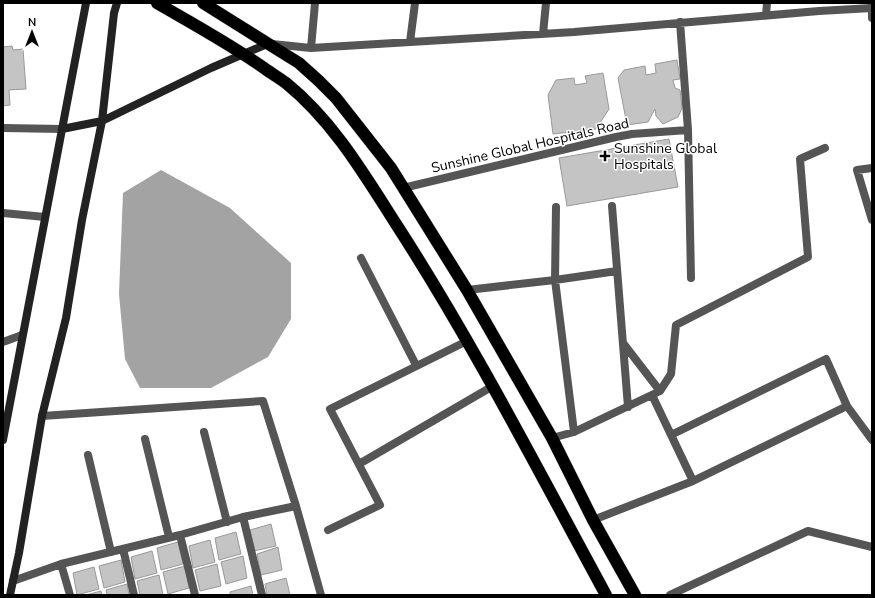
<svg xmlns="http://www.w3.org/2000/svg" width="875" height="598" font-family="'Nunito Sans',sans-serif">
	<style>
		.water { fill: #a3a3a3 }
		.building { fill: #c4c4c4; stroke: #999 }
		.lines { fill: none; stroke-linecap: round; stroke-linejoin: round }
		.highway-casing { stroke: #dbdbdb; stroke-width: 13 }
		.street { stroke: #555; stroke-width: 8 }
		.secondary { stroke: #222; stroke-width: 8 }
		.highway { stroke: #000; stroke-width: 12 }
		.poi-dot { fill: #000; stroke: #fff; stroke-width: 1.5 }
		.labels { text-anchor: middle; stroke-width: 3; stroke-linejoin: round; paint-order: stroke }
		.street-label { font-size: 14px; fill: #000; stroke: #fff }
		.poi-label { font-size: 14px; fill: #000; stroke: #fff; text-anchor: start }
	</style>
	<rect width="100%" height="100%" fill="#fff"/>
	<path class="water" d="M161,170l69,38 61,55v56l-23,38 -57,31h-71l-15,-29 -6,-65 4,-101z"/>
	<path class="building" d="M12,46l1,4 10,-1 3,40 -17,1 1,15 -7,1v-59z
		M677,60l3,19 -7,1 2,8 5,2 2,18 -4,9 -15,7 -7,-8 -1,-7 -7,13 -21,3 -9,-47 6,-8 21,-4 1,9 10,-2 -1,-9z
		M603,73l6,36 -13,20 -43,5 -5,-39 8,-15 18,-2 1,7 12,-2 -2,-7z
		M669,139l9,48 -111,19 -8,-48z
		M271,524l5,22 -22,5 -4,-21z
		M236,532l5,22 -22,6 -4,-22z
		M210,540l5,22 -22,6 -4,-22z
		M178,542l5,22 -22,6 -4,-22z
		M278,547l4,23 -21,5 -4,-21z
		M152,551l5,22 -22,6 -4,-22z
		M243,556l4,22 -21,6 -5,-22z
		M121,560l4,22 -21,6 -5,-22z
		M217,564l4,22 -21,5 -5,-21z
		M185,566l4,22 -21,6 -5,-22z
		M94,567l5,22 -22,6 -4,-22z
		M159,575l4,20h-23l-3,-14z
		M286,578l4,17h-23l-2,-11z
		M127,584l2,11h-22l-1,-5z
		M251,586l2,9h-23v-3z
		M101,591l1,4h-16z"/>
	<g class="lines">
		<g class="highway-casing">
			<path id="highway" d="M157,3c36,21 73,41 107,65 7,5 15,10 22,15 47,38 78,91 110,141 77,119 142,246 210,371
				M203,3l96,60 20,18 17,17 55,70 76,122 85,148 41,82 42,75"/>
		</g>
		<path class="street" d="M872,3v15
			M766,15l1,-12
			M680,22l8,108 3,148
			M543,34l3,-31
			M410,42l5,-39
			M272,44l39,4 263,-16 245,-21 53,-3
			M311,48l4,-45
			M3,128l59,1
			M872,168l-15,2 15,50
			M403,188l213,-51 16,-3 56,-4
			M612,206l16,201
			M556,207l-1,73 19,152
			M3,213l42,4
			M361,258l55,107
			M467,290l88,-10 62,-9
			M3,342l19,-7
			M623,343l37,48
			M652,395l41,86
			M42,416l221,-15 33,105 25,89
			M204,432l23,90
			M671,435l155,-76 21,47
			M552,438l22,-6 86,-41 11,-17 5,-49 132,-68 -8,-98 25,-11
			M145,439l24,98
			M88,455l23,97
			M359,464l134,-78
			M243,517l19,78
			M593,520l100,-39 154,-75 25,34
			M328,530l52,-25 -50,-96 137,-68
			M180,535l15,60
			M123,549l11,46
			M61,564l9,31
			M13,581l48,-17 119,-29 63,-18 53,-11
			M670,595l138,-64 64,16"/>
		<path class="secondary" d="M62,129l40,-8 109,-53 56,-24
			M3,440l83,-437
			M10,595l9,-42 23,-137 24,-98 16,-98 20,-99 12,-108 3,-10"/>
		<use href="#highway" class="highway"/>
	</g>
	<path class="poi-dot" d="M603 150h4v4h4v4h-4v4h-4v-4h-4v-4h4z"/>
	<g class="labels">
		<g class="street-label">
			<text transform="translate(530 145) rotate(-13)" y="5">Sunshine Global Hospitals Road</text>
		</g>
		<g class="poi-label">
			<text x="614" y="153">Sunshine Global<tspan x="614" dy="16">Hospitals</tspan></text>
		</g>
	</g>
	<rect width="875" height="598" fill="none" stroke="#000000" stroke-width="8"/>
	<g transform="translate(32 32)" stroke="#ffffff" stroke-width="3" paint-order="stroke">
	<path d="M0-3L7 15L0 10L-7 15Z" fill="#000000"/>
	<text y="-6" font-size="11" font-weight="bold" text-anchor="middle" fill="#000000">N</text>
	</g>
</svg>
